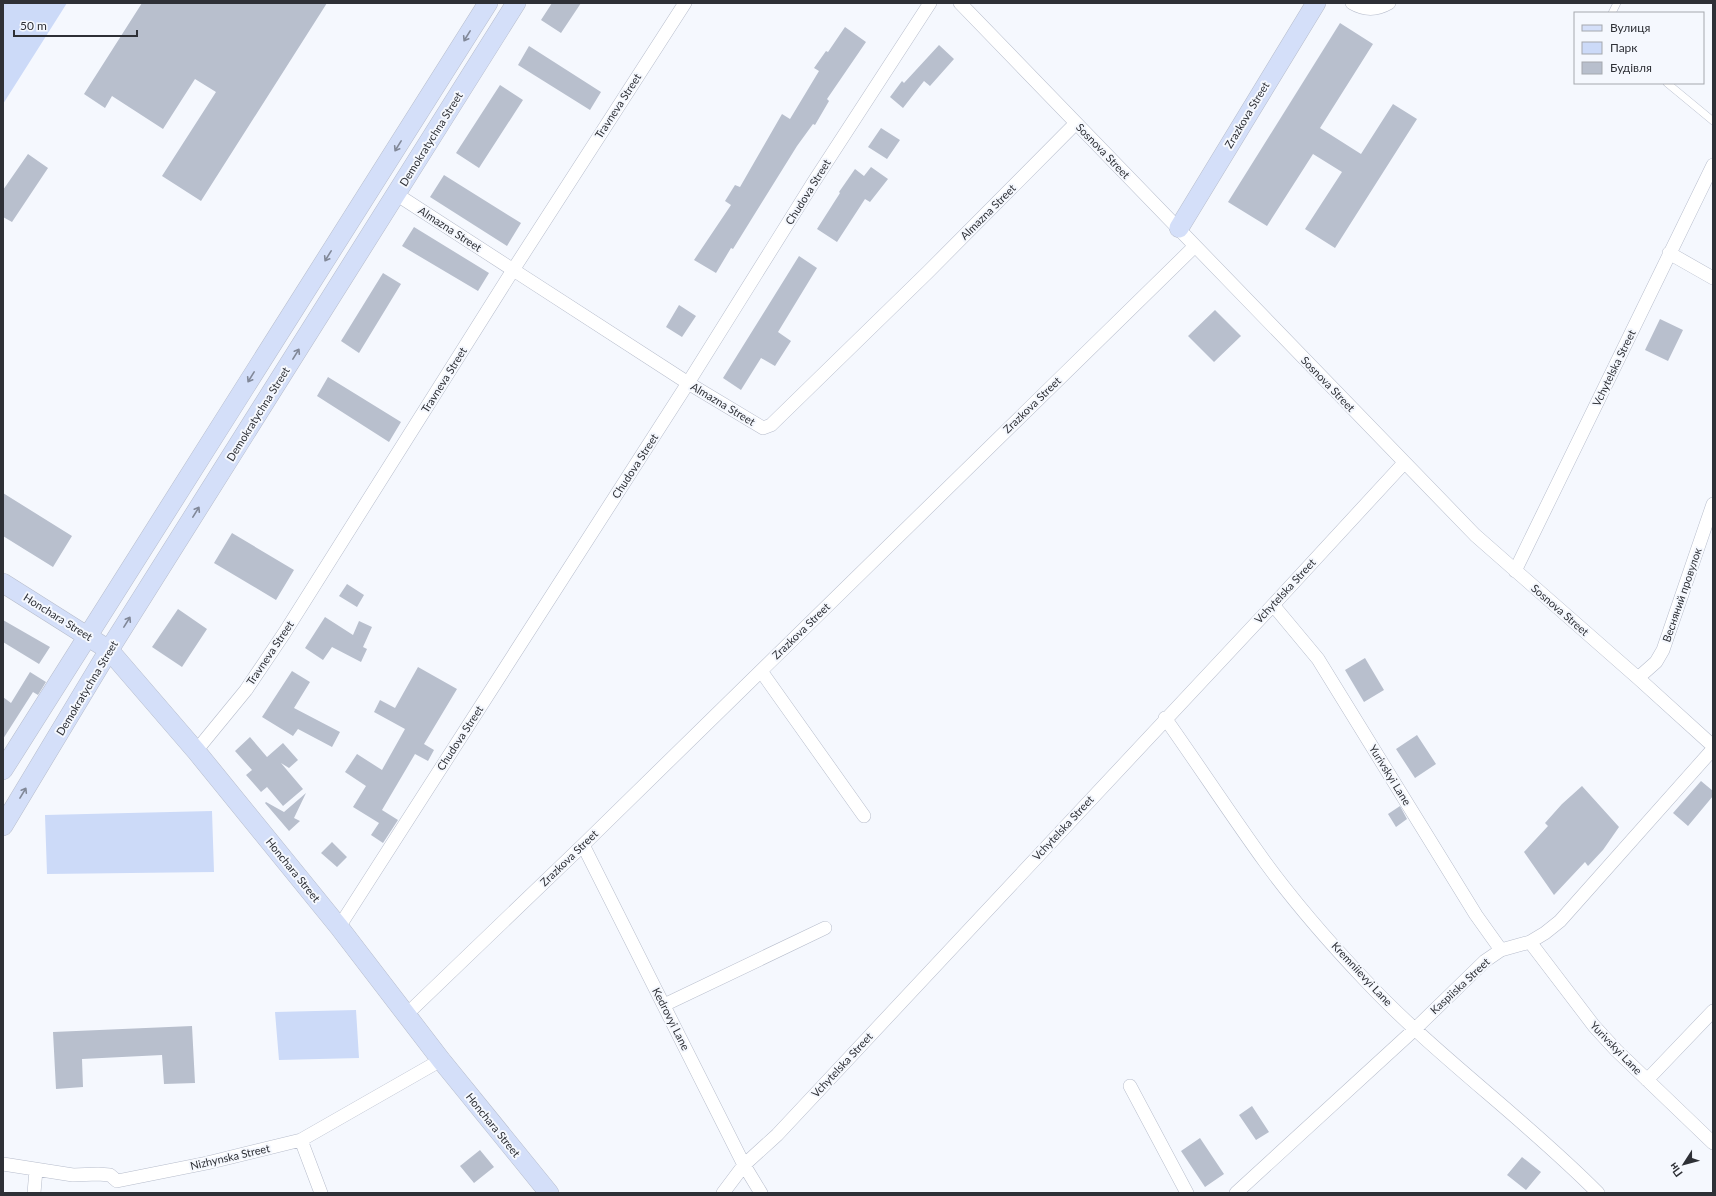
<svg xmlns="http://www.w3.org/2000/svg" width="1716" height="1196" font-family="Lato,sans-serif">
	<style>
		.green { fill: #ccdaf8 }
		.building { fill: #b8bfcd }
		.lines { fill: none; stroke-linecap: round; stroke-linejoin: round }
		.lane-casing { stroke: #b7bdcc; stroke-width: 8 }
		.street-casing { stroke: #b7bdcc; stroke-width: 14 }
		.secondary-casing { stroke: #b7bdcc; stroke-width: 20 }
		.lane { stroke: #fff; stroke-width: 7 }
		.street { stroke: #fff; stroke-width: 13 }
		.secondary { stroke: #d4dff9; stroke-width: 19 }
		.oneway { stroke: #818898 }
		.labels { text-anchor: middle; stroke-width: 4; stroke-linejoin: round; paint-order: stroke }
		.street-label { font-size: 11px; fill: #2e3036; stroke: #f5f8fe }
	</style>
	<rect width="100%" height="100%" fill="#f5f8fe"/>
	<path class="green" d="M3,3h64l-64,101z
		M212,811l2,61 -167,2 -2,-59z
		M356,1010l3,48 -80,2 -4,-48z"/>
	<path class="building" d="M142,3h185l-126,198 -39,-25 54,-84 -21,-13 -32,50 -51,-33 -7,12 -21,-14z
		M552,3h29l-20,30 -20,-13z
		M1340,23l33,21 -53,84 41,26 32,-50 24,15 -82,129 -30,-19 37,-57 -29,-18 -46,72 -39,-24z
		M845,27l21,15 -39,57 2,2 -14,24 -2,-1 -16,22 -64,103 -2,-1 -15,25 -22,-13 37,-55 -6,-4 10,-16 5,2 42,-73 8,5 29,-48 -5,-3 12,-17 2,1z
		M939,45l15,14 -24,27 -6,-5 -21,27 -13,-11 12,-16 2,2z
		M529,46l72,46 -11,18 -72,-45z
		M500,85l23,15 -44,68 -23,-15z
		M881,128l19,12 -13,19 -19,-12z
		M28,154l20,14 -36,54 -9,-5v-27z
		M871,167l17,12 -18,23 -5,-3 -28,43 -20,-13 23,-36 -1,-1 16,-23 9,7z
		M444,175l77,48 -14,23 -77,-49z
		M414,227l75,46 -11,18 -76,-45z
		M799,256l18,12 -39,64 13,9 -16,25 -14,-8 -20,32 -18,-12z
		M383,273l18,11 -42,69 -18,-12z
		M679,305l17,11 -14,21 -16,-10z
		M1215,310l26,26 -27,26 -26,-26z
		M1660,319l23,11 -15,31 -23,-11z
		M328,377l73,45 -12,20 -72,-46z
		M3,493l69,43 -19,31 -50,-31z
		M232,533l62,37 -18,30 -62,-37z
		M347,584l17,11 -7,12 -18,-11z
		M178,609l29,20 -25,38 -30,-20z
		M325,617l28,18 6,-14 13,6 -9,20 4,2 -6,13 -29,-15 -9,13 -18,-12z
		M3,620l47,27 -11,17 -36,-22z
		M1365,658l19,32 -20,12 -19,-32z
		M418,667l39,22 -33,55 10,6 -6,11 -13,-7 -33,56 16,10 -15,23 -12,-8 8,-12 -26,-16 13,-21 -21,-14 12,-18 25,16 23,-41 -31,-17 6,-12 15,8z
		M292,671l18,11 -16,26 46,24 -8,15 -34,-18 -5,7 -31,-19z
		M30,672l16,10 -8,13 -5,-3 -30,47v-42l8,6z
		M1417,735l19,29 -21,14 -19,-29z
		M250,737l17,20 16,-14 15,17 -9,8 -8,-5 22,26 -20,17 -16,-19 -6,5 -15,-17 6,-5 -17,-19z
		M1701,781l12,10v5l-25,30 -15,-13z
		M1582,786l37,41 -16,23 -15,16 -3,-4 -31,33 -30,-43 24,-26 -3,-3 17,-19z
		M306,793l-12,25 6,3 -11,10 -24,-28 1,-1 18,10z
		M1400,806l7,13 -11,8 -8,-13z
		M332,842l15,15 -10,10 -16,-14z
		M192,1026l3,57 -31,1 -2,-29 -80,4 1,28 -27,2 -3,-57z
		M1252,1106l17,26 -13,8 -17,-25z
		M1200,1138l24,36 -19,13 -24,-36z
		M480,1150l14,17 -20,16 -14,-17z
		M1522,1157l19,15 -15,18 -19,-15z"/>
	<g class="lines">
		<g class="lane-casing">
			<path id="lane" d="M1612,13l5,-10
				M1667,83l46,38"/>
		</g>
		<g class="street-casing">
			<path id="street" d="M960,3l515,532 163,143 75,68
				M1352,3c12,7 25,7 37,0
				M396,194l292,189 75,45 8,-3 157,-153 148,-149
				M1669,253l44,25
				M1515,571l198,-406
				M1273,605l45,54 158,256 25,35
				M761,671l103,145
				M1638,678l18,-16 7,-12 50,-146
				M1165,718c34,48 66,97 100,144 30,41 64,80 99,117 72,77 160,139 234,214
				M196,751l50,-61 39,-58 228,-362 172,-267
				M583,845l161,320 17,28
				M339,927l349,-544 125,-200 117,-180
				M1530,942l64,84 22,24 97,93
				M664,1005l161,-77
				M406,1015l177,-170 612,-599
				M1647,1080l66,-69
				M1130,1086l57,107
				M301,1140l20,53
				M3,1164l70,11 25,-1 12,1 7,6 90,-18 94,-23 140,-80
				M34,1193l2,-23
				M723,1193l21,-28 33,-30 496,-530 131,-142
				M1236,1193l179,-164 70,-68 16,-11 29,-8 15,-9 15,-12 153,-172"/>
		</g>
		<g class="secondary-casing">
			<path id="secondary" d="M1179,228l137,-225
				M3,583l106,67 87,101 143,176 102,133 108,133
				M3,770l485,-767
				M3,826l106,-176 407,-647"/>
		</g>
		<use href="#lane" class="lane"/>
		<use href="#street" class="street"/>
		<use href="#secondary" class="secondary"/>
	</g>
	<defs><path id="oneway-shaft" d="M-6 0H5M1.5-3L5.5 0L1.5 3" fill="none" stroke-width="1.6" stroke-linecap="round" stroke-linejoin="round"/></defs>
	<g class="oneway">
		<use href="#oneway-shaft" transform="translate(467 36) rotate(122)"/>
		<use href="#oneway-shaft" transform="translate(398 146) rotate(122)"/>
		<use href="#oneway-shaft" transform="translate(328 256) rotate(122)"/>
		<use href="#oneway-shaft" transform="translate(296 354) rotate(-58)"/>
		<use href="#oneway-shaft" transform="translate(251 377) rotate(122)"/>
		<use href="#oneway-shaft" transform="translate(196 512) rotate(-58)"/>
		<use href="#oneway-shaft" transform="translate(127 622) rotate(-58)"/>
		<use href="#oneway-shaft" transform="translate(23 793) rotate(-59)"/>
	</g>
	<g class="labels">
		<g class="street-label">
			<text transform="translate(618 106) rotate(-57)" y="4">Travneva Street</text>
			<text transform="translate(1247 115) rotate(-59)" y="4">Zrazkova Street</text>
			<text transform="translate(431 139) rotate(-58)" y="4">Demokratychna Street</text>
			<text transform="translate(1103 151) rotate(46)" y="4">Sosnova Street</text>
			<text transform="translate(808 192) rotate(-58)" y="4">Chudova Street</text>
			<text transform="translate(988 212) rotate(-45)" y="4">Almazna Street</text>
			<text transform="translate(450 229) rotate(33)" y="4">Almazna Street</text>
			<text transform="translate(1614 368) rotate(-64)" y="4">Vchytelska Street</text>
			<text transform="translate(444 380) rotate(-58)" y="4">Travneva Street</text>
			<text transform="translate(1328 384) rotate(46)" y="4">Sosnova Street</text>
			<text transform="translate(723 404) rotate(31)" y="4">Almazna Street</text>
			<text transform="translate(1032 405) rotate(-44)" y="4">Zrazkova Street</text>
			<text transform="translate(258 414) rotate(-58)" y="4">Demokratychna Street</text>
			<text transform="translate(635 466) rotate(-57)" y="4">Chudova Street</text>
			<text transform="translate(1285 591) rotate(-47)" y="4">Vchytelska Street</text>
			<text transform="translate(1682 595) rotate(-71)" y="4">Весняний провулок</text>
			<text transform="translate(1560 610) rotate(41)" y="4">Sosnova Street</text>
			<text transform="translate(58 617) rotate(32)" y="4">Honchara Street</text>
			<text transform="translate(801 631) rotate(-44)" y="4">Zrazkova Street</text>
			<text transform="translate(270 653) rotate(-56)" y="4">Travneva Street</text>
			<text transform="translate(87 688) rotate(-59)" y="4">Demokratychna Street</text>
			<text transform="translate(460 738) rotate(-57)" y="4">Chudova Street</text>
			<text transform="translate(1390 775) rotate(58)" y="4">Yurivskyi Lane</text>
			<text transform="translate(1063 828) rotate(-47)" y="4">Vchytelska Street</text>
			<text transform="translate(569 858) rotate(-44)" y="4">Zrazkova Street</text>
			<text transform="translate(293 870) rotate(51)" y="4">Honchara Street</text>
			<text transform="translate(1362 974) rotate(47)" y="4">Kremniievyi Lane</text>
			<text transform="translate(1460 986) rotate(-43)" y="4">Kaspiiska Street</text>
			<text transform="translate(671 1019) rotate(63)" y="4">Kedrovyi Lane</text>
			<text transform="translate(1616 1048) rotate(46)" y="4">Yurivskyi Lane</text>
			<text transform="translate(842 1065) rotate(-47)" y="4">Vchytelska Street</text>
			<text transform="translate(493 1125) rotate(51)" y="4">Honchara Street</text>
			<text transform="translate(230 1157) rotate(-13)" y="4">Nizhynska Street</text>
		</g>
	</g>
	<rect width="1716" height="1196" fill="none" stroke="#2e3036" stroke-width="8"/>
	<rect x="1574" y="12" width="130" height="72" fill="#f5f8fe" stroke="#a5a8ae"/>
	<rect x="1582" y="25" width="20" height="6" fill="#d4dff9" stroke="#a5a8ae"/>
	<text x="1610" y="32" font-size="12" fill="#2e3036">Вулиця</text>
	<rect x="1582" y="42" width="20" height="12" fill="#ccdaf8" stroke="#a5a8ae"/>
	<text x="1610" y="52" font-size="12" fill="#2e3036">Парк</text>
	<rect x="1582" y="62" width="20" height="12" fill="#b8bfcd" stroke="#a5a8ae"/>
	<text x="1610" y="72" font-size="12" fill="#2e3036">Будівля</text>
	<g transform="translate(1684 1164) rotate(234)" stroke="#f5f8fe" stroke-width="3" paint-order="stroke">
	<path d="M0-3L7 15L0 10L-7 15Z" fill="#2e3036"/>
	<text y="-6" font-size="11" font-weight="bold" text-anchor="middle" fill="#2e3036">Пн</text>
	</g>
	<path d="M14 30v6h123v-6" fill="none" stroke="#2e3036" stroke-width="2"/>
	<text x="20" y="30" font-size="12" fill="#2e3036" stroke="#f5f8fe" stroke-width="3" paint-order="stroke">50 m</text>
</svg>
